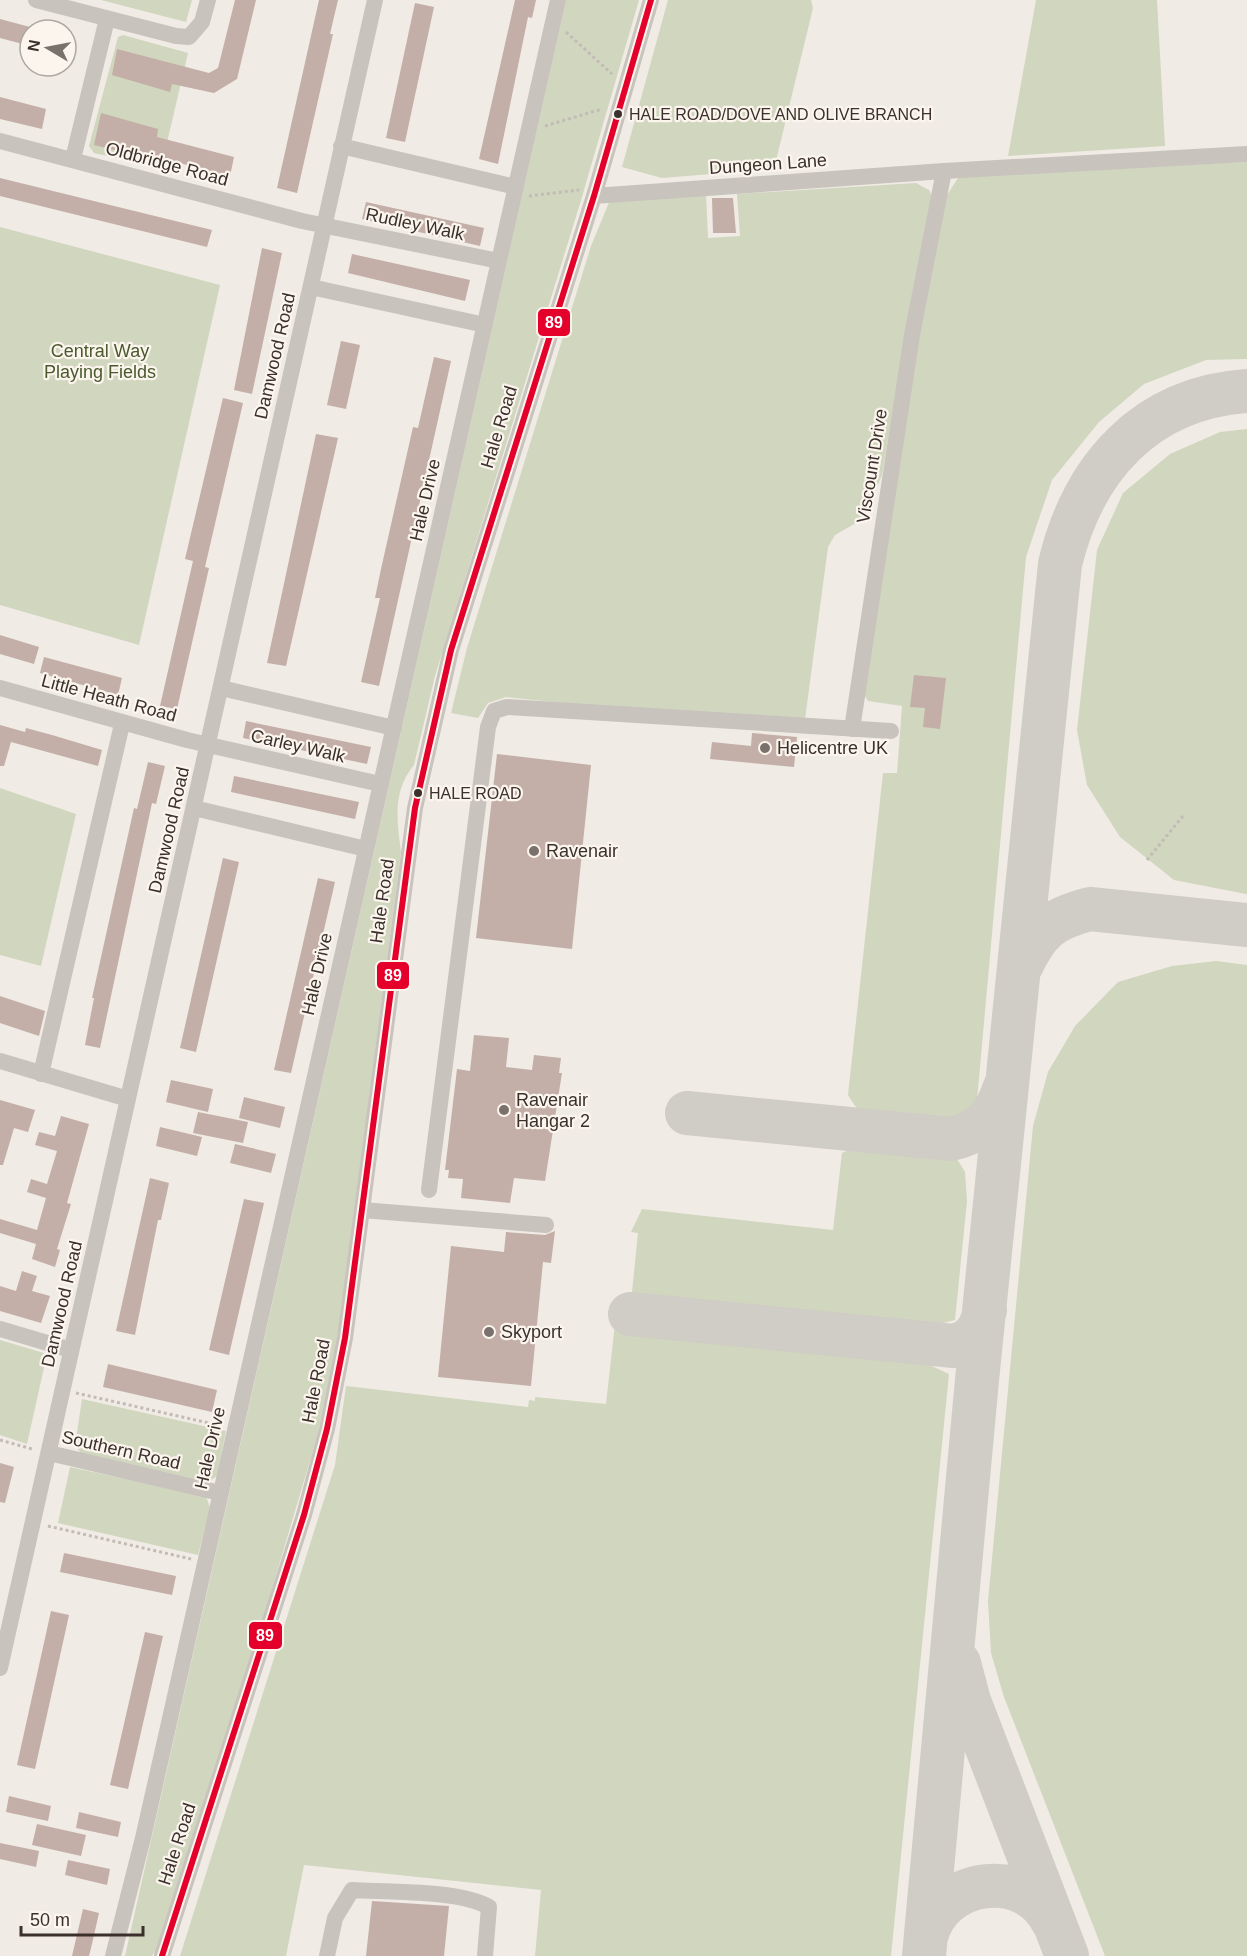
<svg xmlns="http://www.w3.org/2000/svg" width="1247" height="1956" font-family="Helvetica,sans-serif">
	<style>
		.green { fill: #d1d6bf }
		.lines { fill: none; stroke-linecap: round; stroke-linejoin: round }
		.taxiway { stroke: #d0ccc6; stroke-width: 44 }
		.building { fill: #c3afa7 }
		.path { stroke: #c2bbb6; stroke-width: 3; stroke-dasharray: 3 3; stroke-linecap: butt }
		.minor { stroke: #c9c3be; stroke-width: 16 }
		.bus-1-casing { stroke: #fbf5ee; stroke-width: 10 }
		.bus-1 { stroke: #e4002b; stroke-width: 6 }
		.bus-dot { fill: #3b302b; stroke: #fbf5ee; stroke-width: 2 }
		.poi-dot { fill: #7a716c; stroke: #fbf5ee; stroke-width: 2 }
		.labels { text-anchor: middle; stroke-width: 4.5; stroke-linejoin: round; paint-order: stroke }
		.bus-label { font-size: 16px; fill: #3b302b; stroke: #fbf5ee; text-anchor: start }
		.street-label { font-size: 18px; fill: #3b302b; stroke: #fbf5ee }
		.park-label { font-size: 18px; fill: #4a5a2e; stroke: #fbf5ee }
		.poi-label { font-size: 18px; fill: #3b302b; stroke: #fbf5ee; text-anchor: start }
		.line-badge { stroke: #fbf5ee; stroke-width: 2 }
		.badge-label { font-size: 16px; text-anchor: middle; font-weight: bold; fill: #fff }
	</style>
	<rect width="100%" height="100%" fill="#f0ebe5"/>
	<path class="green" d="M101,0h91l-6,22z
		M566,0h73l-57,197 -147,479 -21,89c-22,26 -17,56 -13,87l-64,490 -20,95 -75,253 -83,257 -7,9h-27z
		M668,0h143l2,8 -39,161 -112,9 -40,-11z
		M1036,0h121l8,146 -157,10z
		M123,35l65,18 -27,115 -67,-15 -5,-7 29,-109z
		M1247,162v197l-41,1 -62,24 -45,38 -47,58 -26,77 -49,543c-8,10 -15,20 -28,23 -16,5 -63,1 -79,-5 -11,-5 -16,-13 -22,-23l35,-322h14l5,-67 -34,-5 -6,-10 57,-357 26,-136 15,-23z
		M916,183l13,7 4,8 -27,134 -24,143 -17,40 -9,8 -21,12 -7,12 -23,172 -225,-14 -74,-8 -18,6 -10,15 -27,-5 16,-65 124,-402 19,-46 96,-6 2,44 32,-2 -3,-42z
		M0,227l220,58 -81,360 -139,-40z
		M1247,429v465h-1l-72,-14 -54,-43 -33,-52 -10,-55 20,-180 26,-57 47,-39 50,-22z
		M0,788l76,26 -35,152 -41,-11z
		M1216,961l31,4v991h-142l-101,-259 -13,-44 -3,-52 45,-475 15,-54 27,-46 43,-44 54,-16z
		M873,1144l73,9 11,6 8,13 2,29 -12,119 -29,7 -37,1 -258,-26 7,-69 -7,-1 11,-23 191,21 9,-77 17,-8z
		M615,1324l259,28 51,11 24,11 -58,582h-356l6,-66 -237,-25 -18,91h-106l155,-491 11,-79 182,21 1,-7 6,1v-4l71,7z
		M0,1340l47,14 -20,90 -27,-9z
		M82,1399l144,32 -9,45 -9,6 -127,-29 -6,-7z
		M70,1467l136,29 4,12 -12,47 -140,-32z"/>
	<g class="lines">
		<path class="taxiway" d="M1021,966c17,-36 30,-47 69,-57l157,16
			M687,1113l264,26c32,-8 43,-21 54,-52
			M630,1314l324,32c20,-5 27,-17 31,-36
			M959,1663l10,38 98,255
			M926,1937c14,-59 100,-71 127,-15
			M924,1956l53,-576 83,-816c23,-96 85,-166 187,-173"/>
	</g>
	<path class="building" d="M235,0h21l-19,79 -23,14 -42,-9 -2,8 -58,-17 5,-26 92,24 9,-5z
		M319,0h19l-8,34h3l-36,159 -20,-5z
		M515,0h21l-4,18 -4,-1 -30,147 -19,-5z
		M415,3l19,4 -29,135 -19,-4z
		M0,19l30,8v19l-30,-8z
		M0,97l46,12 -4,20 -42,-10z
		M101,113l57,16 -1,8 77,20 -4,19 -78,-20v3l-58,-14z
		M0,178l212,52 -5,17 -207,-51z
		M712,198h21l3,35h-23z
		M366,202l118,26 -4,18 -118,-27z
		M262,248l20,5 -30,141 -18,-4z
		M352,254l118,26 -5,21 -117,-28z
		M341,341l19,4 -14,64 -19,-4z
		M434,357l17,4 -72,325 -18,-4 19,-84h-5l6,-29 32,-142 5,1z
		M223,398l20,5 -38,164 4,1 -32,141 -17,-3 33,-145 -8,-2z
		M316,434l22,4 -52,228 -19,-3z
		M0,635l39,12 -5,17 -34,-10z
		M44,657l78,21 -4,17 -78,-22z
		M914,675l32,3 -6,51 -17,-2 2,-19 -15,-1z
		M246,721l125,26 -4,17 -124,-26z
		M0,725l25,7 1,-4 26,7 50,15 -4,16 -87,-24 -7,24h-4z
		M752,733l45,4 -3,30 -84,-8 2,-17 39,4z
		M497,754l94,11 -19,184 -96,-11z
		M148,762l17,4 -9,38 -4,-1 -52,245 -15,-3 9,-47h-2l42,-190 3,1z
		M234,776l125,26 -4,17 -124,-27z
		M223,858l16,4 -43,190 -16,-4z
		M318,878l17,4 -44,191 -17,-3z
		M0,996l45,15 -6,25 -39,-13z
		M474,1035l35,3 -3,29 26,3 2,-15 27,3 -2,15h3l-17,108 -31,-3 -4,25 -49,-5 2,-19 -15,-1 1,-8h-4l12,-101 13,2z
		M171,1080l42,9 -5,23 -42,-10z
		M244,1097l41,10 -5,21 -41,-10z
		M0,1100l35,10 -7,22 -14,-4 -11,37h-3z
		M198,1112l50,10 -5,21 -50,-10z
		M61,1116l28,8 -22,79 4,1 -14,45 3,1 -5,17 -23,-8 4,-15 -36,-11v-14l37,11 9,-32 -19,-6 4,-13 16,5 10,-33 -22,-6 4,-13 16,4z
		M160,1127l42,10 -5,19 -41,-10z
		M235,1144l41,10 -5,19 -41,-10z
		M150,1178l19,5 -8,37h-3l-23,115 -19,-4z
		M244,1199l20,4 -35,152 -20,-5z
		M555,1231l-4,32 -8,-1 -12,124 -93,-9 13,-131 53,6 2,-20 39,3z
		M22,1271l15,5 -5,15 18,5 -9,27 -41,-12v-25l16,5z
		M108,1364l109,26 -5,22 -109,-25z
		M0,1463l14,4 -9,36 -5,-1z
		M64,1553l112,23 -4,19 -112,-23z
		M51,1611l18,4 -34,154 -18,-4z
		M145,1632l18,4 -35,153 -18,-4z
		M9,1796l42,10 -3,15 -42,-9z
		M79,1812l42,10 -3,15 -42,-9z
		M37,1824l49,11 -5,21 -49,-11z
		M0,1843l39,8 -3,16 -36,-8z
		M68,1860l42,9 -3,16 -42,-10z
		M372,1901l77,5 -5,50h-78z
		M83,1909l16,4 -7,31 -3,12h-17z"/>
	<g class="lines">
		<path class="path" d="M566,32l46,42
			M545,126l57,-17
			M529,196l50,-6
			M1147,860l36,-44
			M76,1393l146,33
			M0,1440l32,9
			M48,1526l143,33"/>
		<path class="minor" d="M36,0l140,36 13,1 13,-15 6,-22
			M0,141l302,80 197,40
			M341,146l175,41
			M73,159l34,-140
			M594,196l350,-25 303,-17
			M311,287l174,38
			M0,688l187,52 193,44
			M221,688l173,40
			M852,729l60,-394 32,-164
			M194,808l172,41
			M0,1061l128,38
			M41,1074l81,-350
			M429,1190l59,-463 6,-16 13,-4 384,24
			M362,1210l184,15
			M0,1329l71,21
			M49,1453l171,40
			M0,1668l375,-1668
			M113,1956l30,-118 415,-1838
			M162,1956l142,-441 23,-86 18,-91 70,-530 36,-158 143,-454 57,-196
			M327,1956l8,-38 17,-28c35,2 108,0 137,17l-4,49"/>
		<g class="bus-1-casing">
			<path id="bus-1" d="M162,1956l142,-441 23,-86 18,-91 70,-530 36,-158 143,-454 57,-196"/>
		</g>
		<use href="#bus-1" class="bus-1"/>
	</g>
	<g class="bus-dot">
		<circle cx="618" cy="114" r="5"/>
		<circle cx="418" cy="793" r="5"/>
	</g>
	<g class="poi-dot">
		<circle cx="765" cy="748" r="6"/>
		<circle cx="534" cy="851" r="6"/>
		<circle cx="504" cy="1110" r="6"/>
		<circle cx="489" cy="1332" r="6"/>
	</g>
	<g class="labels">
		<g class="bus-label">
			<text x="629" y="120">HALE ROAD/DOVE AND OLIVE BRANCH</text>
			<text x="429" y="799">HALE ROAD</text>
		</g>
		<g class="street-label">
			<text transform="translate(167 164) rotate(15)" y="6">Oldbridge Road</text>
			<text transform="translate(768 164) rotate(-4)" y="6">Dungeon Lane</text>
			<text transform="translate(415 224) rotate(12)" y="6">Rudley Walk</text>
			<text transform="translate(275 356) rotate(-77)" y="6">Damwood Road</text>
			<text transform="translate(499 427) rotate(-73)" y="6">Hale Road</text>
			<text transform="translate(872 466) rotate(-81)" y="6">Viscount Drive</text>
			<text transform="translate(425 500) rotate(-77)" y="6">Hale Drive</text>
			<text transform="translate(109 698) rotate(15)" y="6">Little Heath Road</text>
			<text transform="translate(298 746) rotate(13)" y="6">Carley Walk</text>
			<text transform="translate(169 830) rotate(-77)" y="6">Damwood Road</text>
			<text transform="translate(382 901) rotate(-82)" y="6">Hale Road</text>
			<text transform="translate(317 974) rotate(-77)" y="6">Hale Drive</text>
			<text transform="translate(62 1304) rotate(-77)" y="6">Damwood Road</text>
			<text transform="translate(316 1381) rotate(-79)" y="6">Hale Road</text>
			<text transform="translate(210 1448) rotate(-77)" y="6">Hale Drive</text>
			<text transform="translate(121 1450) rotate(13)" y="6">Southern Road</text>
			<text transform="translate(177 1844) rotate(-72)" y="6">Hale Road</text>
		</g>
		<g class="park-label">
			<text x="100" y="357">Central Way<tspan x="100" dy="21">Playing Fields</tspan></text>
		</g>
		<g class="poi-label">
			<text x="777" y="754">Helicentre UK</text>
			<text x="546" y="857">Ravenair</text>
			<text x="516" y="1106">Ravenair<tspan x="516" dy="21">Hangar 2</tspan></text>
			<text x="501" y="1338">Skyport</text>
		</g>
	</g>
	<g class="line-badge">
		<rect x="537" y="308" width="34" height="29" rx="6" fill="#e4002b"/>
		<rect x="376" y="961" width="34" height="29" rx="6" fill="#e4002b"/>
		<rect x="248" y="1621" width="35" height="29" rx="6" fill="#e4002b"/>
	</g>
	<g class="badge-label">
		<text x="554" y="328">89</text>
		<text x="393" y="981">89</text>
		<text x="265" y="1641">89</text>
	</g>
	<g transform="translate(48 48) rotate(280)"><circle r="28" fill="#fbf5ee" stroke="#aea6a0" stroke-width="1.5"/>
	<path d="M0-4.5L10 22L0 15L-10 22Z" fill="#7a716c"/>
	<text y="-9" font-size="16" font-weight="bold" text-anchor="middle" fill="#3b302b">N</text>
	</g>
	<path d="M21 1926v9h122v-9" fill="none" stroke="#3b302b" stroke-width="3"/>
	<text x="30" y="1926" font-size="18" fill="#3b302b" stroke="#fbf5ee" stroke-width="4.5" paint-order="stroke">50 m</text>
</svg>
